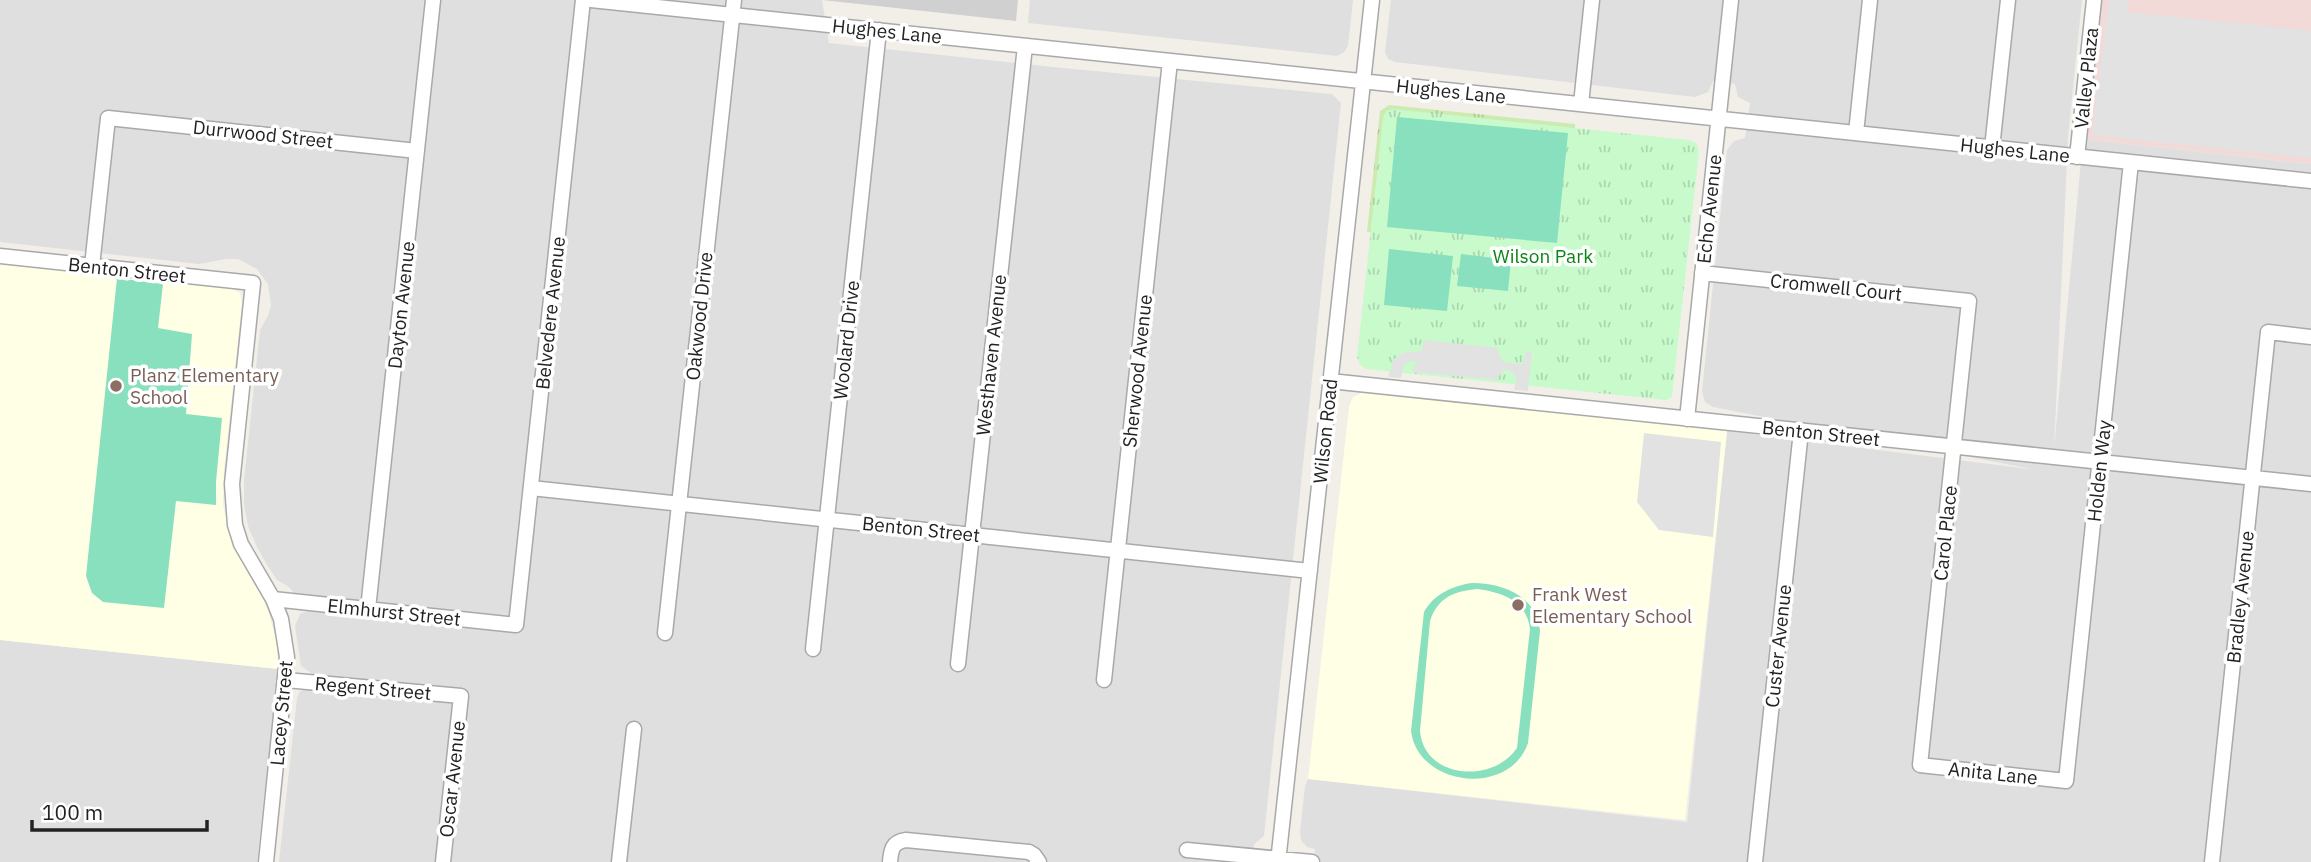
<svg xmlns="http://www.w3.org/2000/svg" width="2311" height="862" font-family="'IBM Plex Sans',sans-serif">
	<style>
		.residential { fill: #e0dfdf }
		.commercial { fill: #f2dad9 }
		.education { fill: #ffffe5 }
		.religious { fill: #d0d0d0 }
		.grass { fill: url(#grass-tufts) }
		.park { fill: url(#park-tufts) }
		.pitch { fill: #88e0be; fill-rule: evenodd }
		.parking { fill: #e2e2e2 }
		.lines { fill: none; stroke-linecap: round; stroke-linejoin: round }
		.minor-casing { stroke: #a9a9a9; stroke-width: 17 }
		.minor { stroke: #fff; stroke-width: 14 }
		.education-dot { fill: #8d6e63; stroke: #fff; stroke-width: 2.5 }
		.labels { text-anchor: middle; stroke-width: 7; stroke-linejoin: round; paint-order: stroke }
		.street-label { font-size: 19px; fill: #222; stroke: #fff }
		.park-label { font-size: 19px; fill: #0c8416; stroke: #fff }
		.education-label { font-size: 19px; fill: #785e54; stroke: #fff; text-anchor: start }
	</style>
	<defs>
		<pattern id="grass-tufts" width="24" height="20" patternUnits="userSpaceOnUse" patternTransform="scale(1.75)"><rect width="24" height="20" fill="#cdebb0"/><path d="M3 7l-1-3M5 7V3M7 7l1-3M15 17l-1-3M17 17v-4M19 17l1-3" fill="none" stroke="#b0c997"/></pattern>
		<pattern id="park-tufts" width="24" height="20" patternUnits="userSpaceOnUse" patternTransform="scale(1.75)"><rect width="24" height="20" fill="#c8facc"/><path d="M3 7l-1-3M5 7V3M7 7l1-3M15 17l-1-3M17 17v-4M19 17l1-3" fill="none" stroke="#acd6af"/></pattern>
	</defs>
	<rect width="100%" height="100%" fill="#f2efe9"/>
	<path class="residential" d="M0,0h822l7,43 214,23 289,28 9,9 -77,733 -10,8 -2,18h-973l18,-164 3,-7 7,-2 4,-16 -10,-7 -6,-40 5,-12 9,-4 -20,-23 -12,-7 -10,-15 -10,-18 -9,-21 -4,-22v-24l16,-150 8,-14 3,-11 -3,-21 -11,-15 -19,-10h-12l-27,5 -199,-22z
		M1030,0h323l-5,46 -4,6 -7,4 -309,-33z
		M1391,0h691l-14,137 -14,312 29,-310 228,25v698h-998l2,-13 -8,-2 -6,-7 -1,-9 5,-45 3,-7 379,43 40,-391 310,39 -324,-63 -8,-5 -3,-11 25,-241 7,-9 11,-3 5,-35 -12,-6 -3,-13 -22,-3 -5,11 -13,5 -300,-35 -7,-3 -3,-7z
		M0,640l278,29 -21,193h-257z"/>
	<path class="commercial" d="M2100,0h211v164l-228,-25z"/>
	<path class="education" d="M0,263l231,25 9,5 2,10 -18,167 -1,35 8,35 36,67 10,36 1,26 -278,-29z
		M1364,392l363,39 -42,389 -377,-41 41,-372 4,-10z"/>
	<path class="religious" d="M822,0h196l-2,21z"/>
	<path class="grass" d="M1389,105l186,19v4l-197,105 -11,-1 13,-121z"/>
	<path class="park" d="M1393,109l296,31 7,3 3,8 -27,246 -6,3 -300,-31 -6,-4 -3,-8 26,-239 3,-7z"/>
	<path class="pitch" d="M1397,117l171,16 -11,110 -170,-16z
		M1389,249l64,7 -6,55 -63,-6z
		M1461,254l50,6 -3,31 -51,-5z
		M117,278l46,6 -5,44 34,6 -6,80 36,4 -6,64v23l-40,-4 -12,107 -61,-6 -11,-9 -6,-17z
		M1472,583c31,0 65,13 68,48l-12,112c-18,54 -110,44 -117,-12l13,-119c10,-18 28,-26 48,-29zM1477,589c25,3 50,12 53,40l-13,119c-24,36 -93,31 -97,-17l10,-110c8,-24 25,-30 47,-32z"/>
	<path class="parking" d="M2109,0h19l-1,12 184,19v127l-219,-23z
		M1424,340l73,8 6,14 16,2h4l3,-13h6l-4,40 -14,-1 3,-12 -6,-7 -7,-1 -8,10 -82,-8 -2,-2 6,-9 -10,1 -4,3 -3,13 -13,-1 6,-18 11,-7 17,-1z
		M1644,433l77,9 -8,95 -54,-7 -22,-28z"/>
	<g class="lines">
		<g class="minor-casing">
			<path id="minor" d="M591,0l1720,181
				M1581,104l11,-104
				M1856,133l14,-133
				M1992,148l16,-148
				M2077,157l17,-157
				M0,256l253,27 -21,201 3,41 6,19 32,55 8,20 6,38 -21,205
				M92,266l16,-148 309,33
				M1702,273l267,28 -49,464 146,16 65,-619
				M1330,381l981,103
				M1687,419l44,-419
				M531,488l779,83
				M273,599l243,26 67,-625
				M368,609l65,-609
				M665,633l69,-633
				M813,649l66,-619
				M958,664l67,-618
				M286,680l175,16 -18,166
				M1104,680l66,-619
				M1187,850l125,12
				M619,862l15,-133
				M890,862c1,-12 2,-20 16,-22l123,12 5,3 5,7
				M1278,862l94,-862
				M1755,862l46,-431
				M2212,862l56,-530 43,5"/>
		</g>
		<use href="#minor" class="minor"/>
	</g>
	<g class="education-dot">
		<circle cx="116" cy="386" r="7"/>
		<circle cx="1518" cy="605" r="7"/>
	</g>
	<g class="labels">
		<g class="street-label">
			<text transform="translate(887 31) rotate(6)" y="7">Hughes Lane</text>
			<text transform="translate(2086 78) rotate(-84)" y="7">Valley Plaza</text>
			<text transform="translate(1451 91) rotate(6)" y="7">Hughes Lane</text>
			<text transform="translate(263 134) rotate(6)" y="7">Durrwood Street</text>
			<text transform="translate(2015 150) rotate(6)" y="7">Hughes Lane</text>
			<text transform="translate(1709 209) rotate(-84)" y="7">Echo Avenue</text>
			<text transform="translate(127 270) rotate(6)" y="7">Benton Street</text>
			<text transform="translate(1836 287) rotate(6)" y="7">Cromwell Court</text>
			<text transform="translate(401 305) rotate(-84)" y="7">Dayton Avenue</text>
			<text transform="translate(550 313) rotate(-84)" y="7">Belvedere Avenue</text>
			<text transform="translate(699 316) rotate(-84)" y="7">Oakwood Drive</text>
			<text transform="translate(846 340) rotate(-84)" y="7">Woolard Drive</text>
			<text transform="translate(991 355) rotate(-84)" y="7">Westhaven Avenue</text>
			<text transform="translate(1137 371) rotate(-84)" y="7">Sherwood Avenue</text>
			<text transform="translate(1325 431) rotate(-84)" y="7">Wilson Road</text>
			<text transform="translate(1821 433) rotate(6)" y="7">Benton Street</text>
			<text transform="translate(2099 471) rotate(-84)" y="7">Holden Way</text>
			<text transform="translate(921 529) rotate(6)" y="7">Benton Street</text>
			<text transform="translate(1945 533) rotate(-84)" y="7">Carol Place</text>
			<text transform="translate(2240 597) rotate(-84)" y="7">Bradley Avenue</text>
			<text transform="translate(394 612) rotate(6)" y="7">Elmhurst Street</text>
			<text transform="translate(1778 646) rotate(-84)" y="7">Custer Avenue</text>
			<text transform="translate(373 688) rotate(5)" y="7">Regent Street</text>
			<text transform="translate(281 713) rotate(-85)" y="7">Lacey Street</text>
			<text transform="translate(1993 773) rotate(6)" y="7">Anita Lane</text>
			<text transform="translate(452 779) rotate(-84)" y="7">Oscar Avenue</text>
		</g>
		<g class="park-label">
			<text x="1543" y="263">Wilson Park</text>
		</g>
		<g class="education-label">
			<text x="130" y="382">Planz Elementary<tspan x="130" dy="22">School</tspan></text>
			<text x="1532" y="601">Frank West<tspan x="1532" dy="22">Elementary School</tspan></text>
		</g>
	</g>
	<path d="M32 820v10h175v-10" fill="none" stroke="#222222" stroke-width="3.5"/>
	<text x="42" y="820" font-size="21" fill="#222222" stroke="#ffffff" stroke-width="5" paint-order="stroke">100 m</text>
</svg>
